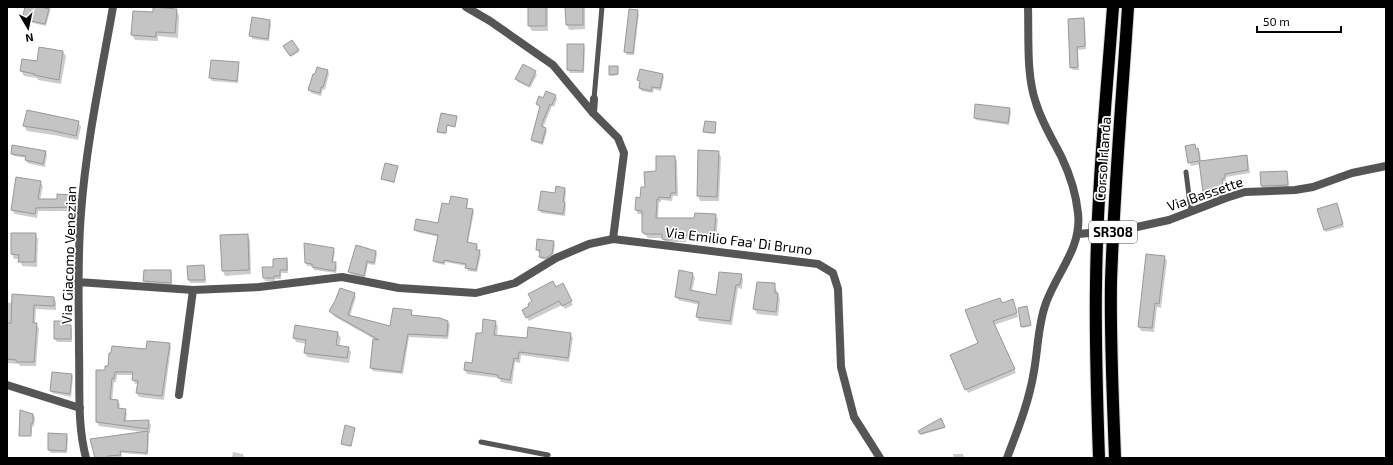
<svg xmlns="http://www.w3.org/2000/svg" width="1393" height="465" font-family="'Exo 2',sans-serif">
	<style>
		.shadow { fill: #0003 }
		.building { fill: #c4c4c4; stroke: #999 }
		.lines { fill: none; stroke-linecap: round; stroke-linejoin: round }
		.lane { stroke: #555; stroke-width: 5 }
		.street { stroke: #555; stroke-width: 8 }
		.highway-bridge-casing { stroke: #dbdbdb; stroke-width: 14; stroke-linecap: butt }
		.highway-bridge { stroke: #000; stroke-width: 12 }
		.labels { text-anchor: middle; stroke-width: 3.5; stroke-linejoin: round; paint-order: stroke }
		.shield { fill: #fff; stroke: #4c4c4c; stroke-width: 1 }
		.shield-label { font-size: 13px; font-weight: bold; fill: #000 }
		.street-label { font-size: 14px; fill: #000; stroke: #fff }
	</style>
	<rect width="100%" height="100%" fill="#fff"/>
	<path class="shadow" d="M26,7h25l-5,19 -21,-5 -2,-3z
		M529,7h19v24h-16l-3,-5z
		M566,7h19v22l-16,1 -2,-5z
		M176,10l3,5 -1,23 -20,-2v5l-23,-1 -3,-5 22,-21z
		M637,11l2,3 -5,41h-7l-2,-3z
		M1083,19l2,3 1,27 -8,1 1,20h-6l-2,-3z
		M270,21l1,3 -2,17 -17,-2 -1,-3z
		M292,41l7,11 -8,5 -7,-11z
		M568,45h15l2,3 -1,25h-14l-2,-3z
		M63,52l3,4 -5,28 -23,-4 -1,-2 -13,-2 -3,-5z
		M238,63l1,3 -1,17 -26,-2 -2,-3z
		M618,68v7l-7,1 -1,-2z
		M328,71l1,3 -4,16 -2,-1 -2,7 -10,-3 -2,-3z
		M535,72l2,3 -7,13 -12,-6 -2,-3z
		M662,74l2,3 -3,14 -7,-2 -1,4 -12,-2 -1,-3 1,-5 -2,-3z
		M556,96l1,3 -3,8 -2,-1 -9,22h2l2,3 -4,14 -10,-3 -1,-2 8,-32 -3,-4 7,-5z
		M1009,109l2,3 -2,13 -33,-5 -1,-2z
		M456,117l-1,10 -8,-1 -1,8 -7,-1 -1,-1z
		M78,122l3,5 -3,13 -24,-5 -27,-4 -3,-5z
		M706,122l10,1 -1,11 -10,-1z
		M1194,145l2,5 2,-1 2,3 1,10 45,-6 2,3 2,14 -24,4v4l-3,1 2,14 -12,3 -2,-4 -5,1 -2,-3 -3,-29 -10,2 -2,-4z
		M45,152l2,2 -2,13 -18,-4 -1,-5 -12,-2 -2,-2z
		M718,152l3,5 -2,44h-19l-2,-5z
		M675,157l2,4 1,35h-5l-1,5 -11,-1v2h-2l-1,17h37l20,-4 3,4 -2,22 -30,-2v3h-13v2l-8,-1 -2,-5h-15l-5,-6v-18h-5l-2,-4 1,-11h4l5,-11 11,-16z
		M397,167l-3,16 -11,-3 -1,-1z
		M1287,172l1,3 1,12 -26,2 -1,-3z
		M40,182l3,4 -3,14h18l17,-2 3,4v9h-40l-1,7 -22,-4 -3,-4z
		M565,189l1,3 -1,11 1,3 -1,10 -24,-3 -2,-3 17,-16z
		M467,200l1,3 -1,6 6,1 1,2 -6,31 8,1 2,3 -1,4h2l2,3 -4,18 -9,-1 -1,-5 -22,-4v3l-9,-2 -2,-2 5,-24 -22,-5 -2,-2 24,-6 11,-18z
		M1337,206l7,21 -18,5 -2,-2z
		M12,234h23l3,5 -1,28 -15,-1 -2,-7h-6l-2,-5z
		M247,235l3,5 1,34 -26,2 -2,-5z
		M553,242l2,3 -2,12 -6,3 -6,-1 -1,-3v-4h-2l-1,-3z
		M333,249l2,3 -2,11h2l2,3 -1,7 -22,-3 -2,-4h-5l-1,-3z
		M376,251l1,3 -2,11 -7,-1 -3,14 -14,-4 -2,-3z
		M1164,257l3,4 -6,47 -4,-1 -3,25 -13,-1 -2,-4z
		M287,259l1,3v11h-7v6h-6v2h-10l-1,-3 -1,-10h11z
		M188,266h15l2,3 1,14h-16l-1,-3z
		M171,271l1,3v11l-26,-2 -2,-2z
		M692,273l3,5 -3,13 25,5 24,-21 2,4 -1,10 -4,-1 -6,37 -33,-4 -2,-4 3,-12 -22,-5 -2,-4z
		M774,284l6,15 -2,17 -21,-2 -3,-5z
		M562,285l11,20 -8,4 -3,-4 -33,16 -6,-11z
		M354,294l2,3 -6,19 41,11 20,-16 2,5 35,6 2,3 -2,14 -39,-2 -6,37 -30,-3 -2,-3 3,-29 -39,-22 -5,-6z
		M54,298l2,4v8l-20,-1 -1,15 4,4 -3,38h-16l-1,-2 -12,-1v-60z
		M1013,301l5,16 -24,8 22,48 -48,20 -17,-37 28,-13 23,-39z
		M1019,309h8l4,17 -8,2z
		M55,322h10l2,4h3l2,3v13h-15l-2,-3z
		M495,322l3,4 -1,11 30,2 43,-5 3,4 -4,24 -48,-7 -1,8 -5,-1 -3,22 -11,-2 -2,-4 -32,-4 -2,-4 8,-6 10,-30z
		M296,326l42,7 3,5 -2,8 9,2 3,4 -2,11 -42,-6 -2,-5 1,-8 -10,-2 -2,-4z
		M169,344l2,3 -7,53 -25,-3 -2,-4 1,-9h-3l-2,-4v-5h-16l-1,7h-2l-2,19h6l2,4 -1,4 6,1 2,4 -1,8 22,-1 3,4 -1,8h-2l1,1 -1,21 -27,-2 1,5h-26l46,-26 -43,-6 -2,-4v-51l9,1 41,-22z
		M72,375l1,3 -2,19 -19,-4 -1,-3z
		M33,414l2,4 -1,8 -2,1v6l-9,-2z
		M941,419l4,9 -24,7 -1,-3z
		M354,428l-3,19 -8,-2 -1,-1z
		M66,435l2,3 -1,15h-16l-2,-3z
		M233,452l10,2 1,4h-12z
		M953,454h10l1,4h-10z"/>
	<path class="building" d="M25,7h16l8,2 -4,15 -23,-5z
		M153,7l24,2 -2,24 -19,-1v5l-25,-2 2,-24 20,1z
		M528,7h18v19h-18z
		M565,7h18v18h-17z
		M629,9l9,1 -5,43 -9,-1z
		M252,17l18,3 -2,19 -19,-3z
		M1084,18l1,28 -8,1 1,20 -8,1 -2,-49z
		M292,40l7,10 -9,6 -7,-10z
		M567,44h17l-1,27 -16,-1z
		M39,47l24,4 -4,29 -25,-5 1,-1 -15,-3 2,-12 15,2z
		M211,60l28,2 -2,19 -28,-3z
		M523,64l13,7 -7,15 -14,-7z
		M609,66h9v8l-9,1z
		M317,67l11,3 -5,17h-2l-1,6 -12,-3 5,-16h2z
		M640,69l23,5 -3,14 -8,-1 -1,4 -12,-3 1,-7 -3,-1z
		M546,91l10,4 -4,10 -2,-1 -9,22 5,2 -4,15 -11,-3 9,-34 -4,-2 3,-8 4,2z
		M975,104l35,4 -2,15 -34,-5z
		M27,110l52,11 -3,15 -26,-6 -27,-4z
		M441,113l16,3 -2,11 -8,-2 -1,8 -9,-1z
		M705,121l11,1 -1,11 -12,-1z
		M1195,144l1,5 2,-1 2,13 47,-6 1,15 -23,4v4l-3,1 2,14 -14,4 -1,-5 -6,1 -4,-32 -11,2 -3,-17z
		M12,145l34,6 -3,13 -18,-4 1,-4 -15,-2z
		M698,150l21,1 -2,46 -20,-1z
		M656,156h19l1,37h-5l-1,5 -11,-1v2h-2l-1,19h38l1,-5 21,1 -2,23 -30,-2v3h-13v2h-3l-6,-1v-5h-18v-1l-2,-1v-21l-7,-1 1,-13 4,1 1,-11h4l-1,-15 12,-1z
		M385,163l13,3 -4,16 -13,-3z
		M1287,171l1,14 -27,1 -1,-14z
		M16,177l25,4 -3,18h19v-5l14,1 1,2h4v10l-40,1 -1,6 -24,-4z
		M556,186l9,2 -2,14h2l-2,12 -25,-4 3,-19 14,2z
		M451,196l17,3 -2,9 7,1 -6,33 10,2 -1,6h4l-4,20 -11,-2 1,-4 -22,-4v3l-11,-2 5,-26 -24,-5 2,-11 22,4 4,-20 7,1z
		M1337,203l6,21 -19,6 -7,-21z
		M11,233h25l-1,29h-17l1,-7 -8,-1z
		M248,234l1,36 -27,1 -2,-36z
		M537,239l17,2 -2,13 -6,4 -7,-1 1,-7h-4z
		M304,243l30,5 -2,14h4l-1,9 -23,-4v-3l-7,-1z
		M356,245l20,6 -2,12 -7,-2 -3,15 -16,-4z
		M1146,254l19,2 -6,48 -4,-1 -3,25 -14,-1z
		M287,258v12h-7v6h-6v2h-11l-1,-11h11v-8z
		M204,265l1,15h-17l-1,-14z
		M144,270h27v13l-28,-2z
		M679,270l14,3 -3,17 26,5 3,-23 23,2 -2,11h-4l-6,36 -34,-4 3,-15 -24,-5z
		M553,281l3,6 7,-4 9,18 -10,5 -3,-5 -33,17 -4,-8 7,-4 -1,-2 4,-3 -4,-7z
		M757,282l18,1v10h3l-2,19 -23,-3z
		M340,288l15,5 -7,22 42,11 3,-18 19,2 -1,5 29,3 8,3 -1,15 -39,-2 -7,38 -31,-4 3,-29 6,1 -46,-26 -4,-3 6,-10z
		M12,294l42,3v9l-20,-1 -1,18h4l-3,39h-17l-1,-2 -9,-1v-36h4z
		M1000,298l2,5 11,-4 4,14 -24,8 22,48 -50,21 -15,-35 28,-12 -13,-33z
		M1027,306l4,19 -10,2 -3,-19z
		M483,319l13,2 -2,14 33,3 1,-11 43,6 -3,25 -49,-6 -1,7 -4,-1 -4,22 -12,-2v-3l-34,-5 1,-8 7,1 4,-30h6z
		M54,321h11v4h6v14h-17z
		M295,325l43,7 -2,13 13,2 -2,11 -43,-5 2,-13 -13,-2z
		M147,341l23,2 -8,53 -26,-3 2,-12 -6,-1 1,-8h-18l-1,7 -2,-1 -2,21 8,1v8l8,1 -2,12 25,-1 -1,9 -52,-7v-52h9v-4h3l1,-13h2l1,-7 34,3z
		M52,372l20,2 -2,20 -20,-3z
		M20,410l13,4v9l-2,1v12h-12z
		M941,418l4,9 -25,7 -2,-3z
		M345,425l10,3 -4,18 -10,-2z
		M148,431l-1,22 -27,-2 1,4 -13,1v2h-13l-5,-19z
		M48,433l19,1 -1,17 -18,-1z"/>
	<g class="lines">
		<path class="lane" d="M594,99l8,-92
			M1186,172l5,40
			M481,442l67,13 -1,3"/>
		<path class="street" d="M466,7l24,14 63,44 40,48 25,25 6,15 -11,86
			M593,113l1,-14
			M1078,234l45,-4 46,-10 57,-22 19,-6 50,-2 18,-3 39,-14 34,-7
			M78,282l115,8 66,-3 83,-10 57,11 77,5 39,-10 41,-25 33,-14 24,-5 205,25 15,9 5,16 3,78 13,50 26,41
			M7,385l73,23
			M179,395l14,-105
			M86,458c-9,-34 -6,-70 -7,-105 0,-47 -2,-93 2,-140 5,-69 20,-138 32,-206
			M1007,458c11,-29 22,-56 27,-87 4,-22 4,-47 12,-68 11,-31 36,-55 32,-90 -2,-19 -8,-38 -16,-55 -9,-18 -20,-35 -26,-55 -10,-28 -7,-66 -8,-96"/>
		<g class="highway-bridge-casing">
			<path id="highway-bridge" d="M1099,458c-2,-58 -4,-115 -3,-173 1,-93 10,-185 17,-278
				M1115,458c-2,-58 -5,-117 -4,-176 3,-92 11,-183 17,-275"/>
		</g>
		<use href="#highway-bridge" class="highway-bridge"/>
	</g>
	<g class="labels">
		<rect class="shield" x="1089" y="221" width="48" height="22" rx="3"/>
		<g class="shield-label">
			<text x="1113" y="237">SR308</text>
		</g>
		<g class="street-label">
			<text transform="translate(1103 159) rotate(-86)" y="5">Corso Irlanda</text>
			<text transform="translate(1205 194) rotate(-19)" y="5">Via Bassette</text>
			<text transform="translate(739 241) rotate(7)" y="5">Via Emilio Faa' Di Bruno</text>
			<text transform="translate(69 255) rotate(-88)" y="5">Via Giacomo Venezian</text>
		</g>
	</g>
	<rect width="1393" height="465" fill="none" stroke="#000000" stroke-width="16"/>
	<g transform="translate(28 28) rotate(171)" stroke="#ffffff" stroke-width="3" paint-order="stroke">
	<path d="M0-3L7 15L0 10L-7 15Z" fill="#000000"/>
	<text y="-6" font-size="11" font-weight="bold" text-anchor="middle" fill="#000000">N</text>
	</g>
	<path d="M1257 26v6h84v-6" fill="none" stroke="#000000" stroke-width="2"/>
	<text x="1263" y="26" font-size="12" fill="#000000" stroke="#ffffff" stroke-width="3" paint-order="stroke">50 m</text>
</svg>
